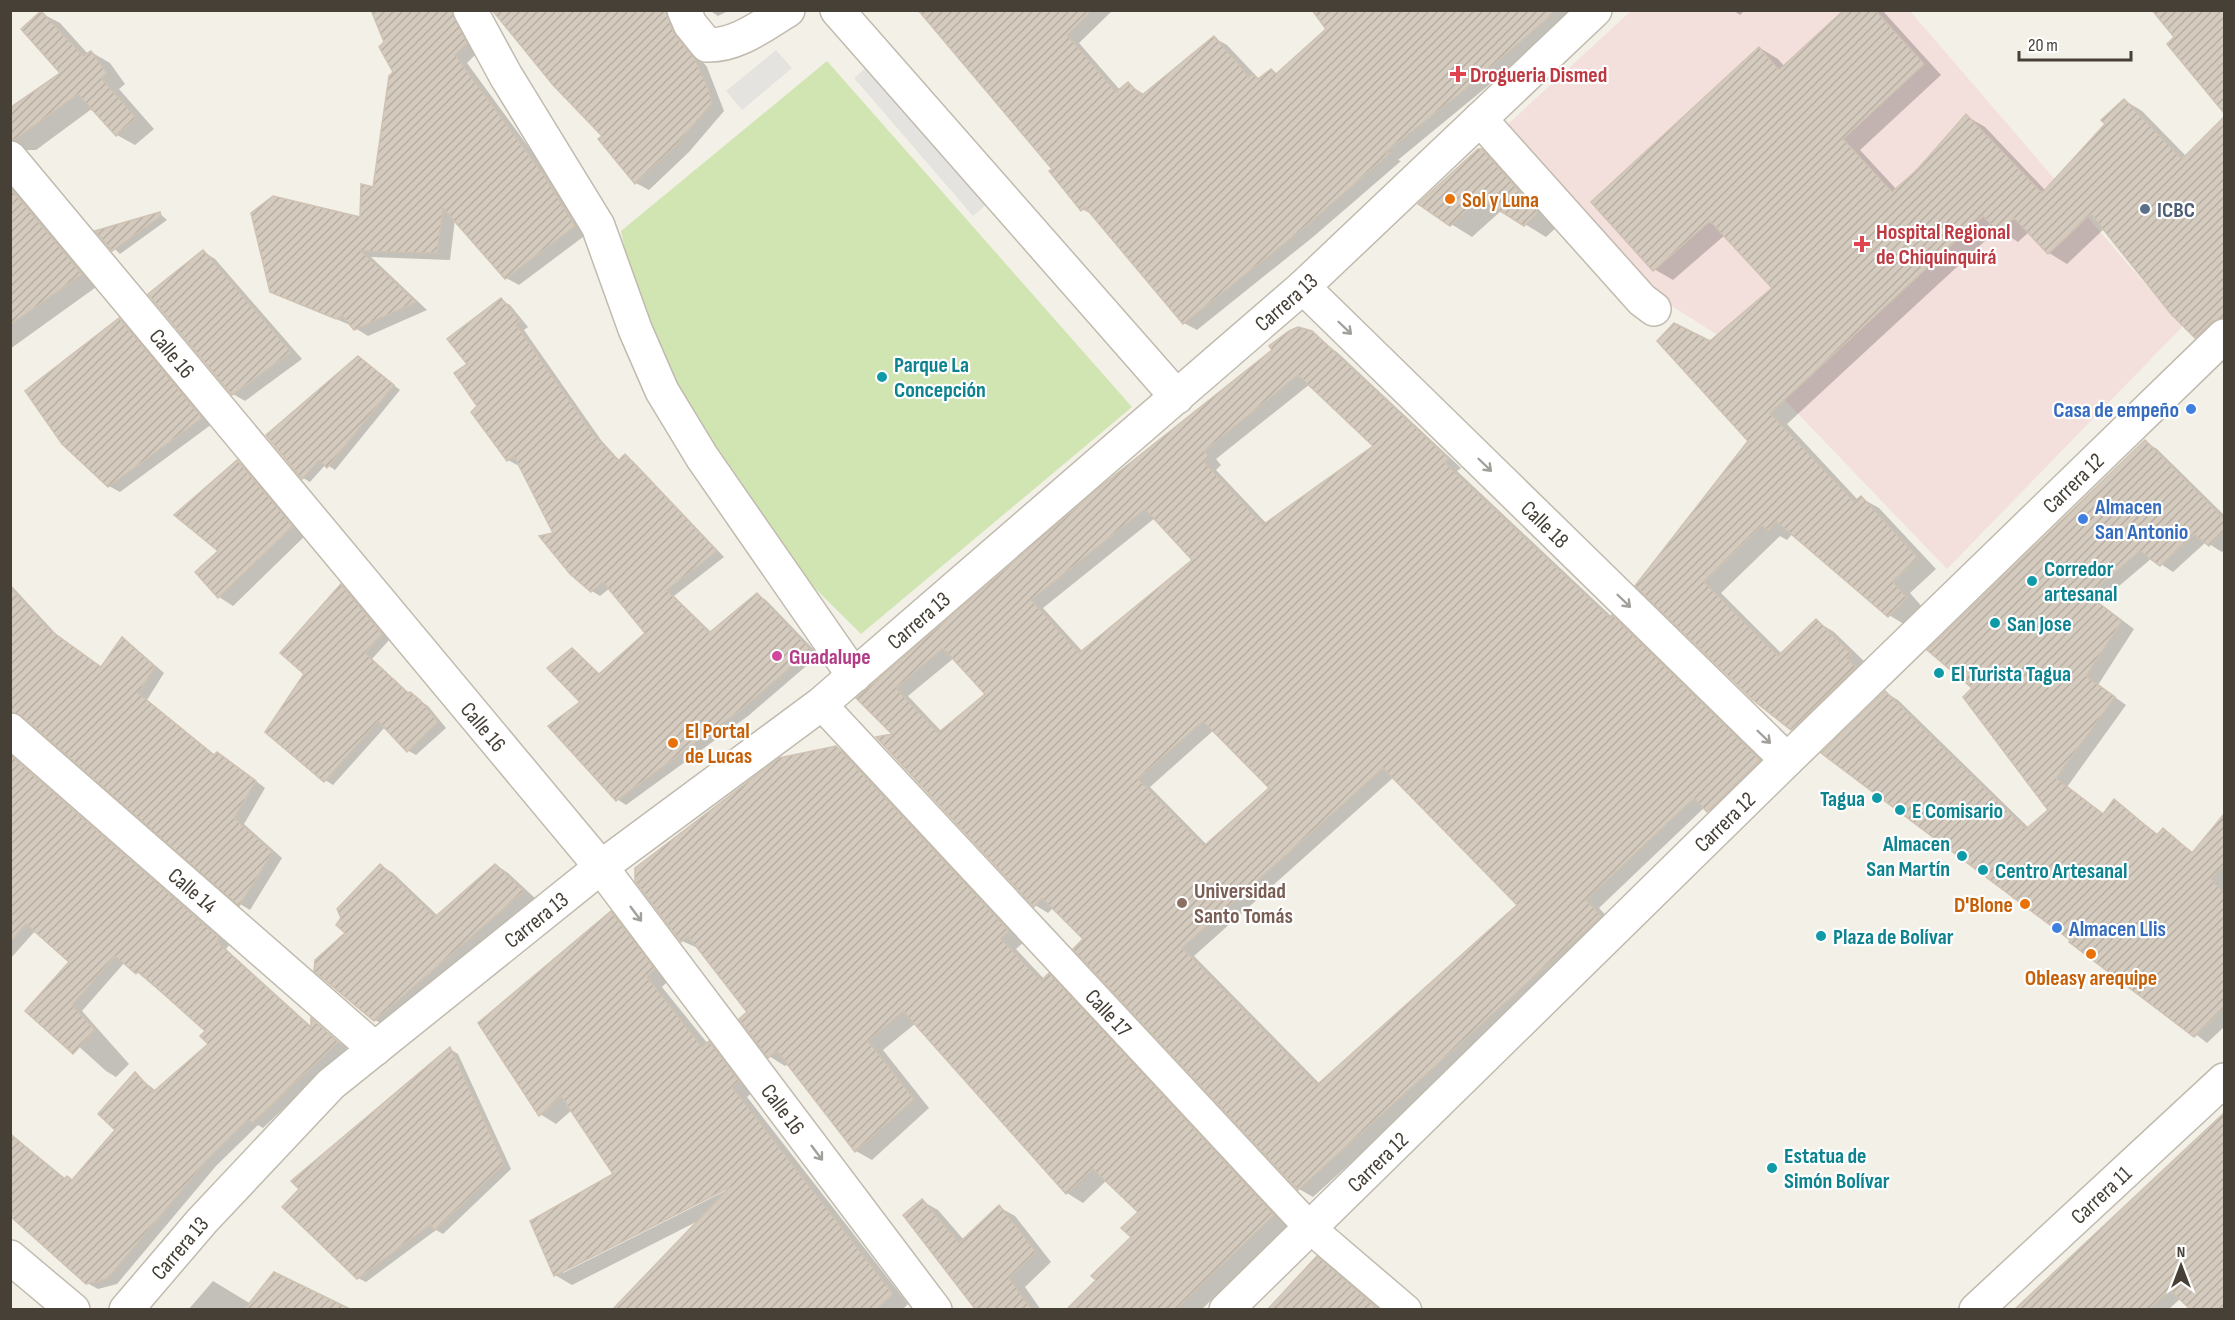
<svg xmlns="http://www.w3.org/2000/svg" width="2235" height="1320" font-family="'Sofia Sans Condensed',sans-serif">
	<style>
		.medical { fill: #f3dfdc }
		.park { fill: #d1e5b3 }
		.parking { fill: #e5e3e0 }
		.shadow { fill: #0003; fill-rule: evenodd }
		.building { fill: url(#building-hatch); stroke: #cfc2b2; stroke-width: 1.5; fill-rule: evenodd }
		.lines { fill: none; stroke-linecap: round; stroke-linejoin: round }
		.pedestrian-casing { stroke: #c1baae; stroke-width: 33 }
		.minor-casing { stroke: #c1baae; stroke-width: 36 }
		.pedestrian { stroke: #fff; stroke-width: 30 }
		.minor { stroke: #fff; stroke-width: 33 }
		.oneway { stroke: #a2a09b }
		.health-dot { fill: #e0444e; stroke: #fff; stroke-width: 2 }
		.food-dot { fill: #e8710a; stroke: #fff; stroke-width: 2 }
		.service-dot { fill: #5c6f8a; stroke: #fff; stroke-width: 2 }
		.culture-dot { fill: #0f9aa8; stroke: #fff; stroke-width: 2 }
		.shop-dot { fill: #3f7fe0; stroke: #fff; stroke-width: 2 }
		.hotel-dot { fill: #d1479c; stroke: #fff; stroke-width: 2 }
		.education-dot { fill: #8d6e63; stroke: #fff; stroke-width: 2 }
		.labels { text-anchor: middle; stroke-width: 4.5; stroke-linejoin: round; paint-order: stroke }
		.health-label { font-size: 22px; font-weight: bold; fill: #be3a42; stroke: #fff; text-anchor: start }
		.food-label { font-size: 22px; font-weight: bold; fill: #c56008; stroke: #fff; text-anchor: start }
		.service-label { font-size: 22px; font-weight: bold; fill: #4e5e75; stroke: #fff; text-anchor: start }
		.street-label { font-size: 22px; fill: #464037; stroke: #fff }
		.culture-label { font-size: 22px; font-weight: bold; fill: #0d838f; stroke: #fff; text-anchor: start }
		.shop-label { font-size: 22px; font-weight: bold; fill: #366cbe; stroke: #fff; text-anchor: start }
		.hotel-label { font-size: 22px; font-weight: bold; fill: #b23c85; stroke: #fff; text-anchor: start }
		.education-label { font-size: 22px; font-weight: bold; fill: #785e54; stroke: #fff; text-anchor: start }
	</style>
	<defs>
		<pattern id="building-hatch" width="6" height="6" patternUnits="userSpaceOnUse" patternTransform="scale(1.5)"><rect width="6" height="6" fill="#d4cbbe"/><path d="M-1 1l2-2M0 6l6-6M5 7l2-2" fill="none" stroke="#b7afa4"/></pattern>
	</defs>
	<rect width="100%" height="100%" fill="#f3f0e8"/>
	<path class="medical" d="M1631,11h279l272,316 -235,242 -217,-226 -66,-42 -157,-176z"/>
	<path class="park" d="M827,61l305,346 -271,227 -119,-118 -99,-170 -22,-115z"/>
	<path class="parking" d="M776,50l16,18 -50,42 -16,-19z
		M875,60l119,138 -21,18 -119,-138z"/>
	<path class="shadow" d="M373,10h93l13,41 -12,12 88,120 32,51 -68,51 -13,-7 -51,-59 -5,41 -79,-3 56,53 -59,26 -18,-11 -79,-34 91,-72 12,-30 21,-117z
		M493,10h187l8,34 19,23 17,44 -35,41 -40,38 -13,-7 -36,-43 5,-3z
		M709,10h21l-12,6z
		M921,10h192l-34,33 41,47 8,-6 17,11 69,-57 13,7 33,35 11,-9 7,4 90,-65h212l-182,150 3,1 -88,76 -116,93 -13,-7 -89,-107 -13,-7 -28,-40z
		M1733,10h12l-5,5z
		M1846,10h36l59,65 -81,75 37,40 69,-74 19,11 61,64 61,-67 17,-24 18,11 44,45 38,-37v220l-10,9 -18,-11 -91,-109 -38,36 -18,-11 -20,-21 -11,10 -20,-13 -211,195 71,76 3,-2 18,10 57,61 -26,24 14,16 -17,17 -18,-11 -96,-82 -6,7 -7,-4 -59,57 61,61 34,-33 18,11 34,33 -58,74 -18,-10 -155,-144 113,-144 -40,-98 64,-55 -49,-53 -52,45 -19,-11 106,-221 18,11 7,8z
		M2169,10h55v101l-55,-67 7,-7z
		M41,13l19,10 28,31 3,-2 19,11 15,21 -6,5 35,40 -19,16 -18,-10 -24,-27 -57,42h-10l-9,3 -7,12v-55l51,-38z
		M1481,151l23,12 55,62 -13,12 -44,-27 -30,27 -21,-13z
		M10,174l89,111 -89,64z
		M160,214l7,6 -47,34 -22,-22z
		M204,252l11,7 87,100 -57,42 -12,-7 -83,-100z
		M501,300l9,5 18,22 -4,3 77,110 19,21 5,-5 8,5 91,96 -50,39 38,37 46,-38 8,5 53,55 -71,61 -122,89 -9,-6 -35,-97 -9,-52 28,25 46,-42 -37,-45 -10,8 -8,-5 -37,-57 -36,-71 -2,2 -9,-5 -29,-54 -10,-41z
		M119,319l11,7 82,98 -92,68 -11,-6z
		M1311,333l27,20 123,115 -4,3 155,146 14,8 146,143 -51,50 -16,-11 -106,101 15,16 -301,273 -14,-8 -224,-240 10,-9 -31,-33 -6,6 -13,-8 -140,-170 -37,-37zM1310,384l65,62 -108,78 -51,-54 5,-5 -5,-6zM1155,518l39,42 -111,92 -40,-44zM954,658l34,36 -46,38 -34,-36zM1214,730l57,58 -64,57 -57,-58zM1394,777l126,128 -200,179 -126,-128z
		M359,358l41,32 -65,80 -9,-6 -16,18 -7,-4z
		M2145,442l12,7 67,66v35l-2,2 -16,-10 -33,30 -21,-14 -53,45 35,26 -36,56 28,20 -59,82 37,27 10,-13 45,34 4,-5 31,23 30,-37v211l-17,16 -135,-104 -186,-246 12,7 131,128 21,-18 -76,-122z
		M237,462l15,8 54,65 -73,71 -14,-9 1,-46z
		M10,584l47,51 46,33 19,-29 10,6 32,28 -17,27 69,56 1,-2 10,5 38,29 -21,36 38,34 -32,52 -10,-6 -214,-187h-11l-5,3z
		M341,586l9,5 40,48 -18,20 38,35 18,12 18,22 -30,27 -9,-5 -22,-23 -52,58 -8,-5 -19,-107z
		M836,747l17,10 172,184 -9,8 29,31 4,-5 16,10 224,240 -88,85h-133l30,-30 35,-43 7,-25 -33,-32 -24,23 -16,-10 -151,-170 -33,27 46,58 -57,52 -16,-9 -68,-87 -3,2 -16,-10 -19,-43 -50,-64 -18,-8 -45,-60z
		M10,754l219,191 -3,4 86,78 1,-6 34,27 -84,80 -5,-3 -42,41 -99,118 -19,5 -11,-6 -77,-69v-81l56,46 7,2 44,-51 18,-56 21,17 54,-47 -3,-13 -82,-69 -43,49 47,53 -13,13 -10,-6 -73,-66 38,-43 -35,-32 -26,29z
		M380,865l13,8 45,43 58,-51 12,8 28,26 -148,128 -13,-7 -59,-50 31,-37z
		M611,913l16,9 43,57 -8,8 46,57 17,8 29,39 -7,6 161,207 -6,6h-288l86,-90 -128,65 -17,-10 -23,-54 83,-46 -43,-65 -16,14 -16,-10zM736,1183l1,2 -174,88v-3z
		M450,1049l8,5 53,115 -68,65 -7,-4 -70,52 -8,-4z
		M2224,1115v195h-30l-13,-12 -13,12h-152z
		M922,1201l16,9 26,30 35,-33 16,9 36,46 -26,25 16,23h-63z
		M1317,1258l15,9 50,43h-114z
		M213,1281l38,23 97,6h-160z"/>
	<path class="building" d="M371,10h80l16,33 -12,12 88,119 32,52 -70,53 -62,-71 -6,45 -76,-2 55,51 -62,28 -12,-15 -6,4 -66,-27 -19,-79 22,-17 87,21 1,-33 12,3 16,-111 4,-4 -14,-25 5,-5z
		M492,10h174l7,22 21,26 14,30 4,15 -36,42 -41,39 -37,-45 4,-3 -49,-51z
		M918,10h174l-25,25 49,57 12,-10 13,14 73,-60 35,41 4,-3 5,5 13,-10 5,5 50,-45 -14,-19h245l-100,86 -73,57h6l-90,78 -117,93 -98,-117 -4,4 -32,-40 3,-2z
		M1844,10h31l49,54 -81,75 49,53 26,-23 48,-55 76,79 63,-69 -4,-4 23,-21 58,60 42,-42v201l-13,4 -16,16 -24,-24 -80,-100 -43,40 -34,-36 -15,14 -16,-16 -213,197 84,89 7,-6 57,62 -25,24 14,16 -19,19 -112,-96 -8,10 -6,-6 -58,57 74,74 38,-37 35,35 -5,4 10,9 -65,63 -38,-30 -118,-114 113,-145 -91,-100 17,-18 36,18 62,-53 -62,-67 -57,50 -62,-69 168,-155 20,23z
		M2152,10h72v103l-57,-69 7,-7z
		M41,11l42,45 8,-5 16,22 -6,5 35,40 -20,18 -38,-42 -64,46h-4v-32l50,-35 -39,-44z
		M1478,149h4l56,63 -14,14 -44,-28 -30,28 -32,-22z
		M10,188l72,86 -72,51z
		M160,212l1,4 -49,35 -17,-20z
		M203,250l88,102 -59,43 -84,-101z
		M501,298l19,23 -4,4 76,108 26,28 7,-7 92,97 -50,39 42,43 48,-40 54,57 -72,61 -123,90 -68,-75 32,-24 -33,-34 25,-20 27,26 46,-41 -42,-51 -12,10 -21,-18 -31,-38 14,-3 -39,-77 -7,5 -36,-49 6,-6 -23,-33 13,-9 -20,-25z
		M119,318l83,100 -94,69 -46,-43 -37,-53z
		M1298,327l14,4 13,12 124,116 -4,4 165,155 2,-3 148,145 -53,52 -13,-14 -108,102 15,16 -303,274 -225,-241 10,-10 -41,-41 -8,9 -158,-170 16,-3 -36,-36 244,-211 172,-137 -3,-4 20,-15zM1298,375l75,71 -110,79 -59,-63 5,-5 -5,-6zM1145,509l47,51 -113,93 -48,-53zM943,648l42,46 -47,39 -42,-45zM1203,721l66,67 -65,58 -66,-67zM1383,768l134,137 -200,180 -135,-137z
		M358,356l36,29 -67,83 -8,-8 -17,19 -36,-44z
		M2145,440l79,79v12l-15,15 -15,-12 -34,32 -20,-15 -52,44 34,26 -36,55 29,21 -59,81 47,36 11,-15 43,36 6,-7 29,25 32,-39v51l-13,14 13,14v115l-30,29 -125,-95 1,-2 -249,-187 64,-62 141,138 22,-19 -85,-113 9,-9 -45,-38z
		M237,460l56,66 -75,72 -23,-26 23,-21 -44,-36z
		M341,584l41,50 -17,19 43,40 2,-1 10,8 18,22 -31,30 -29,-31 -54,61 -59,-50 39,-58 -24,-21z
		M10,587l37,41 54,39 21,-30 33,30 -17,26 76,62 3,-3 39,29 -22,37 39,34 -34,54 -217,-190 -12,-4z
		M836,746l173,185 -8,8 40,42 8,-8 225,242 -99,95h-109l30,-30 -5,-4 40,-39 -10,-9 17,-16 -45,-43 -27,25 -163,-183 -35,30 46,58 -59,53 -78,-101 -9,7 -29,-39 8,-7 -59,-76 -7,6 -46,-61v-13l144,-110z
		M10,755l209,183 -2,4 94,86v-10l27,24 -86,81 -4,-4 -42,42 -99,118 -21,5 -76,-68v-82l54,45 3,-3 5,4 43,-50 -17,-16 37,-42 18,20 55,-48 -8,-8 5,-5 -67,-60 -2,3 -21,-18 -43,49 23,25 -22,24 -48,-43 44,-49 -43,-38 -16,18z
		M380,864l55,53 60,-53 29,27 -150,130 -60,-50 1,-11 30,-27 -9,-8 5,-7 -4,-9z
		M611,911l44,58 -8,8 55,70 7,-6 30,40 -7,6 161,207 -17,16h-264l118,-123 -176,89 -24,-55 83,-47 -52,-78 -22,20 -61,-93z
		M450,1047l54,117 -70,67 -3,-7 -74,55 -75,-72 17,-18 -8,-8z
		M2224,1113v197h-33l-21,-20 -21,20h-135z
		M922,1199l37,44 40,-38 37,47 -27,26 23,32h-56l-73,-95z
		M1317,1256l62,54h-112z
		M274,1272l78,38h-108z"/>
	<g class="lines">
		<g class="pedestrian-casing">
			<g id="pedestrian">
				<path id="s1" d="M821,704l489,524 96,82"/>
			</g>
		</g>
		<g class="minor-casing">
			<g id="minor">
				<path d="M470,10l36,66 92,150 37,103 27,62 40,66 152,219"/>
				<path d="M684,10l6,14 17,21c30,1 56,-20 81,-35"/>
				<path d="M837,10l340,387"/>
				<path d="M1480,119l162,181 12,9"/>
				<path id="s2" d="M10,158l591,709 334,443"/>
				<path id="s3" d="M1303,287l484,473"/>
				<path id="s4" d="M10,730l365,319"/>
				<path d="M10,1257l63,53"/>
				<path id="s5" d="M126,1310l76,-89 129,-137 270,-217 220,-163 482,-417 292,-277"/>
				<path id="s6" d="M1226,1310l561,-550 437,-424"/>
				<path id="s7" d="M1976,1310l248,-230"/>
			</g>
		</g>
		<use href="#pedestrian" class="pedestrian"/>
		<use href="#minor" class="minor"/>
	</g>
	<defs><path id="oneway-shaft" d="M-6 0H5M1.5-3L5.5 0L1.5 3" fill="none" stroke-width="1.6" stroke-linecap="round" stroke-linejoin="round" transform="scale(1.5)"/></defs>
	<g class="oneway">
		<use href="#oneway-shaft" transform="translate(1345 328) rotate(44)"/>
		<use href="#oneway-shaft" transform="translate(1485 465) rotate(44)"/>
		<use href="#oneway-shaft" transform="translate(1624 601) rotate(44)"/>
		<use href="#oneway-shaft" transform="translate(1764 737) rotate(44)"/>
		<use href="#oneway-shaft" transform="translate(636 914) rotate(53)"/>
		<use href="#oneway-shaft" transform="translate(817 1153) rotate(53)"/>
	</g>
	<g class="health-dot">
		<path d="M1455 65h6v6h6v6h-6v6h-6v-6h-6v-6h6z"/>
		<path d="M1859 235h6v6h6v6h-6v6h-6v-6h-6v-6h6z"/>
	</g>
	<g class="food-dot">
		<circle cx="1450" cy="199" r="6"/>
		<circle cx="673" cy="743" r="6"/>
		<circle cx="2025" cy="904" r="6"/>
		<circle cx="2091" cy="954" r="6"/>
	</g>
	<circle class="service-dot" cx="2145" cy="209" r="6"/>
	<g class="culture-dot">
		<circle cx="882" cy="377" r="6"/>
		<circle cx="2032" cy="581" r="6"/>
		<circle cx="1995" cy="623" r="6"/>
		<circle cx="1939" cy="673" r="6"/>
		<circle cx="1877" cy="798" r="6"/>
		<circle cx="1900" cy="810" r="6"/>
		<circle cx="1962" cy="856" r="6"/>
		<circle cx="1983" cy="870" r="6"/>
		<circle cx="1821" cy="936" r="6"/>
		<circle cx="1772" cy="1168" r="6"/>
	</g>
	<g class="shop-dot">
		<circle cx="2191" cy="409" r="6"/>
		<circle cx="2083" cy="519" r="6"/>
		<circle cx="2057" cy="928" r="6"/>
	</g>
	<circle class="hotel-dot" cx="777" cy="656" r="6"/>
	<circle class="education-dot" cx="1182" cy="903" r="6"/>
	<g class="labels">
		<g class="health-label">
			<text x="1470" y="82">Drogueria Dismed</text>
			<text x="1876" y="239">Hospital Regional<tspan x="1876" dy="25">de Chiquinquirá</tspan></text>
		</g>
		<g class="food-label">
			<text x="1462" y="207">Sol y Luna</text>
			<text x="685" y="738">El Portal<tspan x="685" dy="25">de Lucas</tspan></text>
			<text x="2013" y="912" text-anchor="end">D'Blone</text>
			<text x="2091" y="985" text-anchor="middle">Obleasy arequipe</text>
		</g>
		<g class="service-label">
			<text x="2157" y="217">ICBC</text>
		</g>
		<g class="street-label">
			<text dy="8" stroke="none"><textPath href="#s5" startOffset="1540">Carrera 13</textPath></text>
			<text dy="8" stroke="none"><textPath href="#s2" startOffset="254">Calle 16</textPath></text>
			<text dy="8" stroke="none"><textPath href="#s6" startOffset="1184">Carrera 12</textPath></text>
			<text dy="8" stroke="none"><textPath href="#s3" startOffset="339">Calle 18</textPath></text>
			<text dy="8" stroke="none"><textPath href="#s5" startOffset="1054">Carrera 13</textPath></text>
			<text dy="8" stroke="none"><textPath href="#s2" startOffset="740">Calle 16</textPath></text>
			<text dy="8" stroke="none"><textPath href="#s6" startOffset="698">Carrera 12</textPath></text>
			<text dy="8" stroke="none"><textPath href="#s4" startOffset="243">Calle 14</textPath></text>
			<text dy="8" stroke="none"><textPath href="#s5" startOffset="568">Carrera 13</textPath></text>
			<text dy="8" stroke="none"><textPath href="#s1" startOffset="422">Calle 17</textPath></text>
			<text dy="8" stroke="none"><textPath href="#s2" startOffset="1226">Calle 16</textPath></text>
			<text dy="8" stroke="none"><textPath href="#s6" startOffset="212">Carrera 12</textPath></text>
			<text dy="8" stroke="none"><textPath href="#s7" startOffset="170">Carrera 11</textPath></text>
			<text dy="8" stroke="none"><textPath href="#s5" startOffset="82">Carrera 13</textPath></text>
		</g>
		<g class="culture-label">
			<text x="894" y="372">Parque La<tspan x="894" dy="25">Concepción</tspan></text>
			<text x="2044" y="576">Corredor<tspan x="2044" dy="25">artesanal</tspan></text>
			<text x="2007" y="631">San Jose</text>
			<text x="1951" y="681">El Turista Tagua</text>
			<text x="1865" y="806" text-anchor="end">Tagua</text>
			<text x="1912" y="818">E Comisario</text>
			<text x="1950" y="851" text-anchor="end">Almacen<tspan x="1950" dy="25">San Martín</tspan></text>
			<text x="1995" y="878">Centro Artesanal</text>
			<text x="1833" y="944">Plaza de Bolívar</text>
			<text x="1784" y="1163">Estatua de<tspan x="1784" dy="25">Simón Bolívar</tspan></text>
		</g>
		<g class="shop-label">
			<text x="2179" y="417" text-anchor="end">Casa de empeño</text>
			<text x="2095" y="514">Almacen<tspan x="2095" dy="25">San Antonio</tspan></text>
			<text x="2069" y="936">Almacen Llis</text>
		</g>
		<g class="hotel-label">
			<text x="789" y="664">Guadalupe</text>
		</g>
		<g class="education-label">
			<text x="1194" y="898">Universidad<tspan x="1194" dy="25">Santo Tomás</tspan></text>
		</g>
	</g>
	<rect width="2235" height="1320" fill="none" stroke="#464037" stroke-width="24"/>
	<g transform="translate(2181 1266)" stroke="#ffffff" stroke-width="4.5" paint-order="stroke">
	<path d="M0-4.5L10 22L0 15L-10 22Z" fill="#464037"/>
	<text y="-9" font-size="16" font-weight="bold" text-anchor="middle" fill="#464037">N</text>
	</g>
	<path d="M2019 51v9h112v-9" fill="none" stroke="#464037" stroke-width="3"/>
	<text x="2028" y="51" font-size="18" fill="#464037" stroke="#ffffff" stroke-width="4.5" paint-order="stroke">20 m</text>
</svg>
